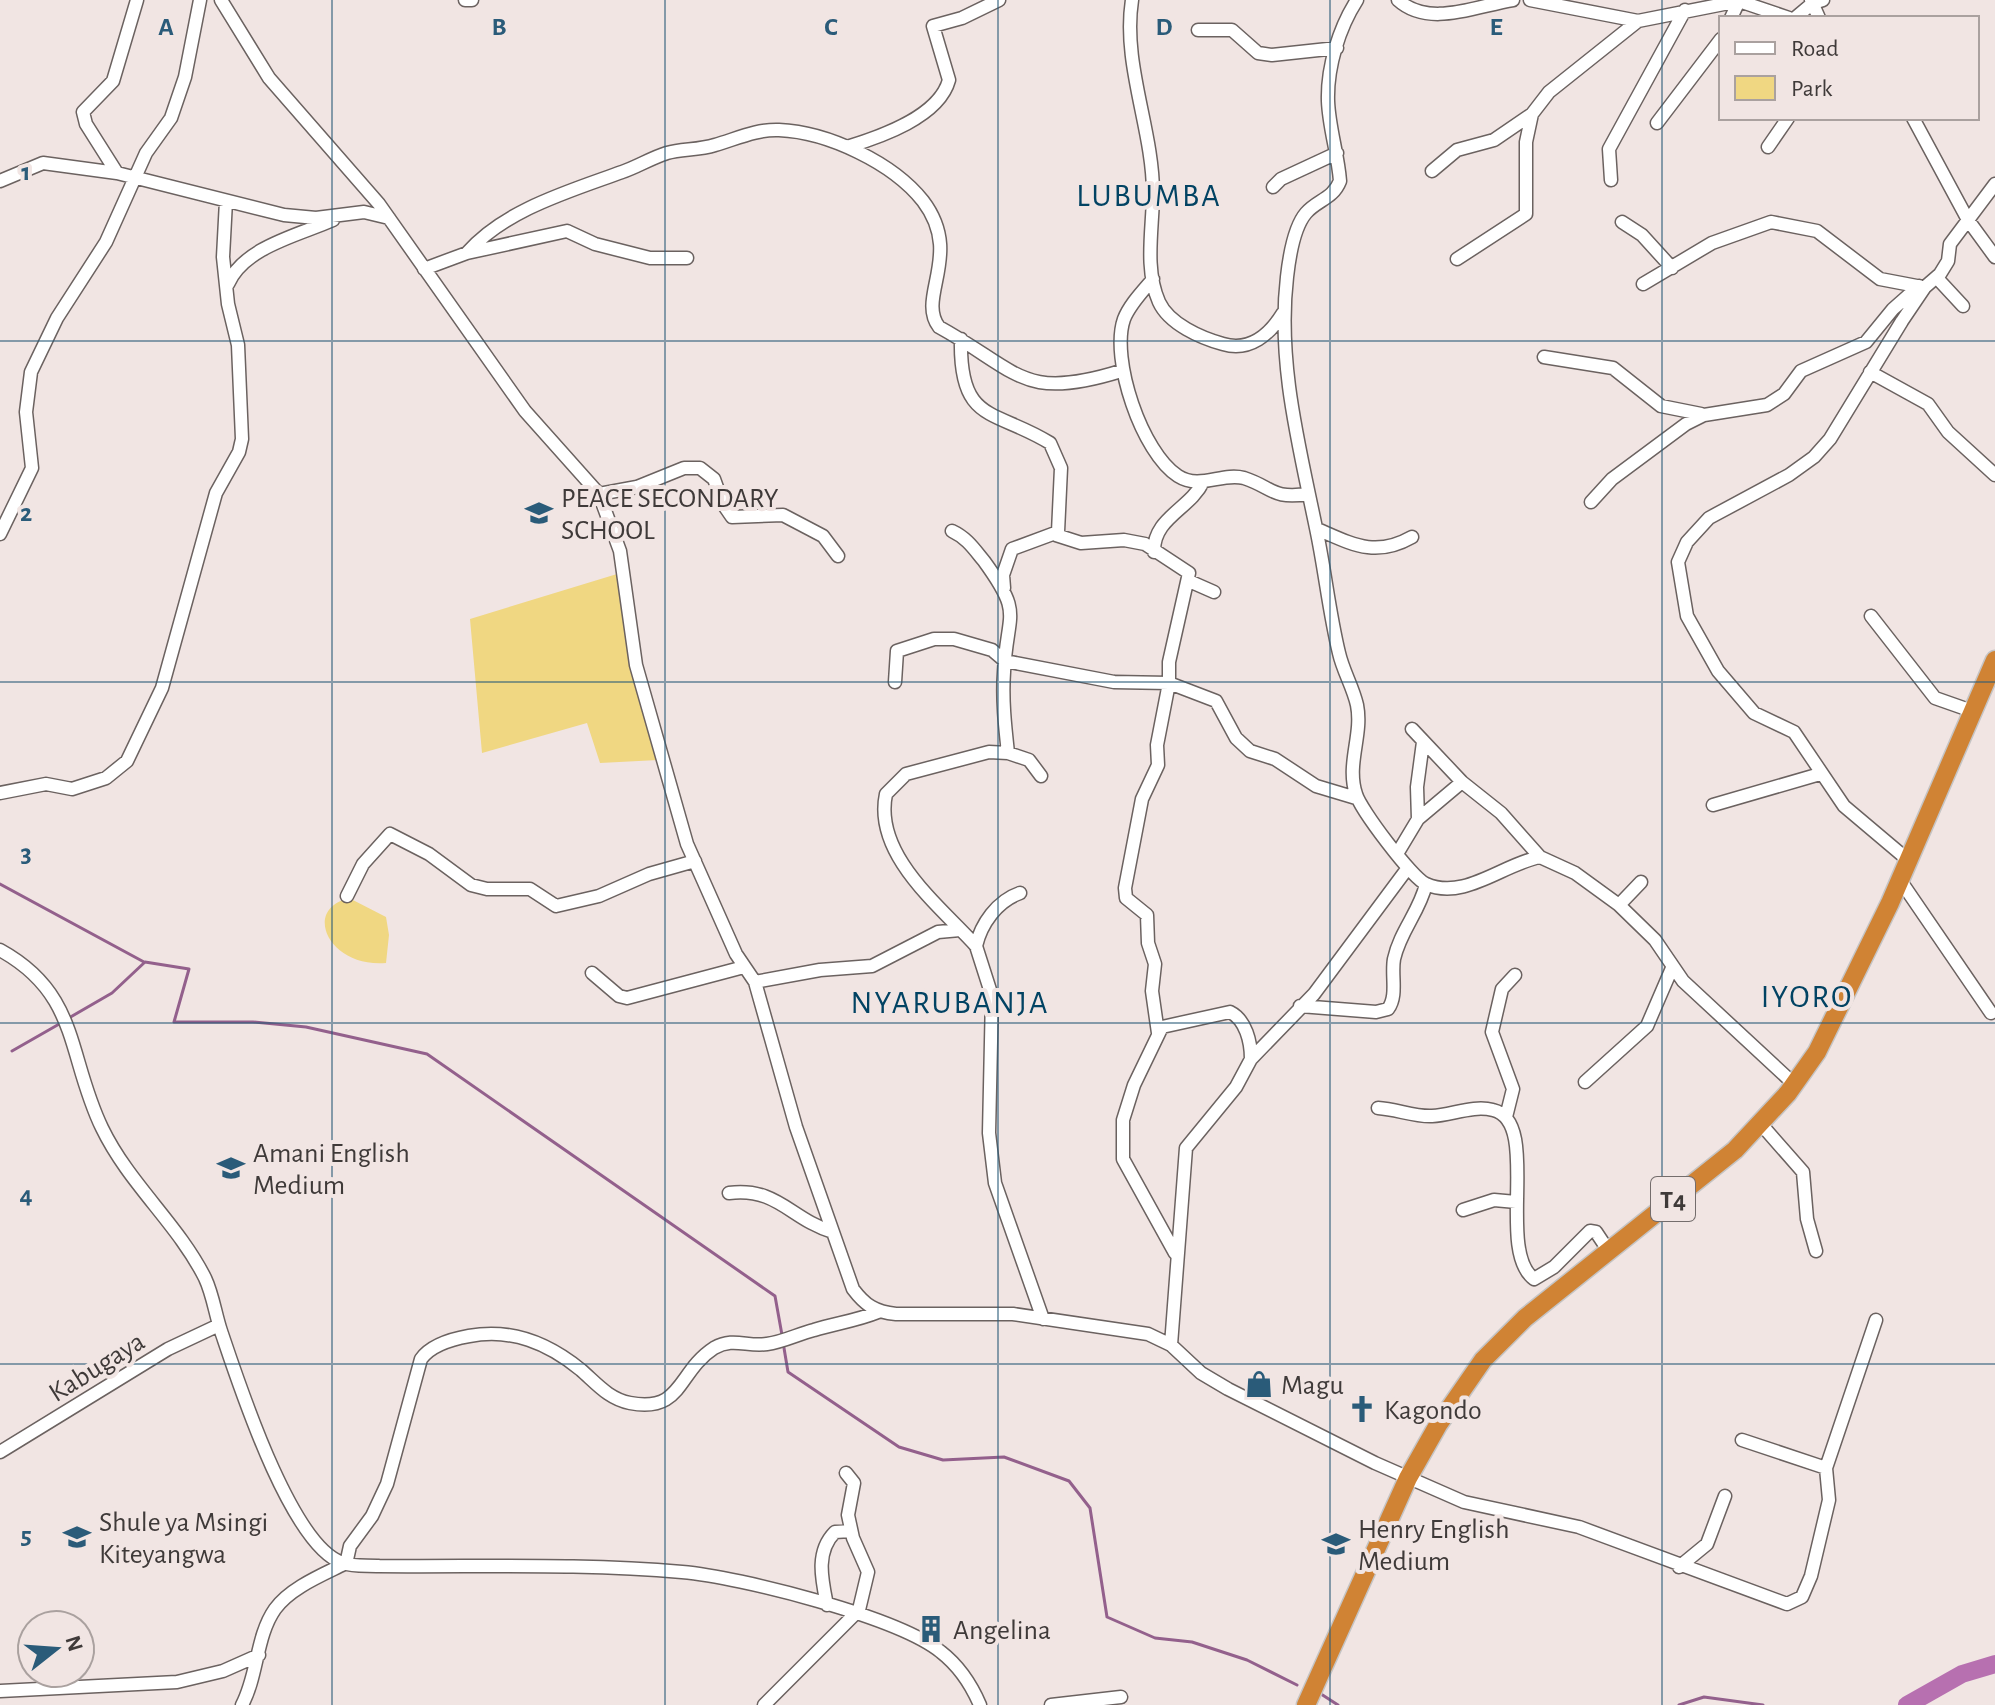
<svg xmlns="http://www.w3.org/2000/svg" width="1995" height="1705" font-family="'Alegreya Sans',sans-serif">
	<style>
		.green { fill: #f0d782 }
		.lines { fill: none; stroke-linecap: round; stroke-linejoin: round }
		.stream { stroke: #93608c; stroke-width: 3 }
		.river { stroke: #b770b0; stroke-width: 18 }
		.minor-casing { stroke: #6b6260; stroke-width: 15 }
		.highway-casing { stroke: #c5c4c4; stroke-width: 21 }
		.minor { stroke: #fff; stroke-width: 12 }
		.highway { stroke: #d08334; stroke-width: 18 }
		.grid { fill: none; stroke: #2a5b79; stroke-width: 2; stroke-opacity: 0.55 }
		.labels { text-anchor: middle; stroke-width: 8; stroke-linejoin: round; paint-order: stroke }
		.shield { fill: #f1e5e3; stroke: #746d6c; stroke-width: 2 }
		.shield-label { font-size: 26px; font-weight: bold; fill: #3f3a39 }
		.poi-label { font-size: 28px; fill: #3f3a39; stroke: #f1e5e3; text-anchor: start }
		.street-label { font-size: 28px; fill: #3f3a39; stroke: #f1e5e3 }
		.quarter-label { font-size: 32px; letter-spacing: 2px; fill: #024363; stroke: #f1e5e3 }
		.grid-label { font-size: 26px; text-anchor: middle; font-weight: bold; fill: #2a5b79; stroke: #f1e5e3; stroke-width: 8; stroke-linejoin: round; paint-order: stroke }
	</style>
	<rect width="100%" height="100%" fill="#f1e5e3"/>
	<path class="green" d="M617,574l41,186 -58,3 -13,-40 -105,30 -12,-134z
		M349,898l37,19 3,18 -3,28c-56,5 -85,-53 -37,-65z"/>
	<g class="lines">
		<path class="stream" d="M0,884l144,78
			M67,1019l45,-26 33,-31 44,7 -15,53h79l53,5 121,27 348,242 7,39
			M12,1051l49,-28
			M783,1342l5,30 111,75 44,13 61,-3 65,24 21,27 17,109 48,21 37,4 55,18 50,25
			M1321,1694l17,11
			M1679,1705l25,-8 59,8"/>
		<path class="river" d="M1907,1705l55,-31 33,-10"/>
		<g class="minor-casing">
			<path id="minor" d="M221,0l48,78 110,126 146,207 74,83 21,57 16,114 51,179 49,110 19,28 41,145 57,162c12,16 22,23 43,25h117l135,20 23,11 30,28 27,16 147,74 89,39 115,25 208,77 15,-7 9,-21 18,-76 -3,-32 50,-148
				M465,0h7
				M1132,0c-10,64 21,129 21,193 0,35 -9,75 6,109 10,22 42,36 64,42 27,8 47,-10 60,-31
				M1357,0c-18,28 -30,67 -29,101 1,27 10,53 12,80 -7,18 -23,19 -34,32 -12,14 -17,46 -19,64 -10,85 12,168 29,251 9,42 13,84 23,125 4,18 14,34 18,52 6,30 -11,59 -1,89 4,15 56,84 70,90 38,17 77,-20 114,-27
				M1398,0c31,28 78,6 115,0
				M1530,0l108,21 101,-20 50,17
				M1811,0l8,18
				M1731,18l8,-17
				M1795,18l18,-15 10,-3
				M1198,30h34l26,23 14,2 65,-7
				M1913,118l55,102 27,37
				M1657,123l64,-84
				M847,147c33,-10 92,-30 102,-67l-16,-54 29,-8 37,-18
				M1768,147l20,-29
				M1432,171l25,-21 37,-10 38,-26
				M117,173l-31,-49 -3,-12 30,-31 24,-81
				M1611,180l-2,-31 76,-139
				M0,181l43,-18 74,10 167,42 32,3 48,-6 25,6
				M1273,187l8,-8 56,-26
				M1622,222l20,13 30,33
				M467,253c37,-43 103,-62 155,-81 15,-5 29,-14 45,-19 15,-4 32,-3 48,-8 21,-6 42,-16 64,-15 49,2 114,33 144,71 41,54 -7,96 16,126 80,44 83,75 182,44
				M1457,259l69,-45v-72l6,-28 17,-22 89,-71
				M424,269l43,-16 100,-22 28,13 55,14h37
				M1937,278l26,28
				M1153,279c-10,12 -23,25 -29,40 -14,40 18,134 54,157 22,14 44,-4 66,2 30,10 27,21 64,16
				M228,284c16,-37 71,-49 105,-64
				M1643,284l69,-41 59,-21 46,9 63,48 42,8
				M961,339c-2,85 34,70 89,104l11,25 -3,64 -46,17 -9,26 1,13
				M1544,357l69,11 48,38 40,8
				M1870,372l58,32 20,28 47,43
				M599,494l38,-7 47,-19h16l14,11 9,25 9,13 51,-2 40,21 15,20
				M1591,502l21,-23 74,-55 18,-9 63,-10 17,-11 17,-23 65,-29 27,-33 26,-23
				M1317,529c35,15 58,29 95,8
				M952,531c15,7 22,18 32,30 40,55 23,50 20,111 -2,27 1,54 4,81
				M0,534l32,-66 -6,-56 5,-40 26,-54 49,-76 40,-89 25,-35 14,-41 15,-77
				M1056,535l25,8 43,-3 21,4 44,29 -20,89v21l-12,62 1,20 -16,34 -17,89 1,10 21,17 1,28 7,21 -3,27 6,42
				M1154,552c-1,-34 36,-43 49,-70
				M1189,581l25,11
				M1871,616l64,82 37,13
				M895,682l2,-31 37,-12h20l38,11 13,11 109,21 55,1 47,18 20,37 14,13 25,8 41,27 40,12
				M1412,729l50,53 39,31 39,44 35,16 44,32 36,35 28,41 111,103
				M0,793l46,-9 26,5 34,-11 21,-17 35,-73 54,-195 23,-41 3,-13 -4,-94 -10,-41 -5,-47 3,-56
				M1713,805l107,-31
				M1418,819l-1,-32 6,-45
				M1397,854l21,-35 44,-37
				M1908,860l-64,-54 -50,-74 -40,-19 -36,-42 -31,-55 -9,-54 9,-20 22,-24 80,-43 25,-18 16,-18 72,-118 23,-34 15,-13 8,-13 2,-17 45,-60
				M1900,880l91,133
				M1020,893c-23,8 -39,31 -44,53l16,50 -3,137 6,50 48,136
				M347,896l16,-32 27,-30 39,20 42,31 16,4h43l26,17 43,-10 50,-22 46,-13
				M1619,905l22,-23
				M976,946c-35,-39 -103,-91 -90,-152l20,-20 83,-22 19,1 21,7 12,16
				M0,950c80,44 67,106 102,178 27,56 76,96 103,150 8,17 10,35 16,53 17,50 70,216 122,232 11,4 25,2 36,3 101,1 203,-3 303,6 58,5 216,45 259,80 18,14 30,32 39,53
				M592,973l27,23 8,2 117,-31
				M755,982l65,-12 52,-4 66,-34 22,-2
				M1300,1006l76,6 12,-3c10,-13 3,-34 6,-50 6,-28 26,-48 32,-75
				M1585,1082l62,-56 25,-58
				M1378,1108c18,1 37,9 54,8 20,-1 41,-11 61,-6 49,11 2,140 41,169l20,-12 36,-36 6,1 12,18
				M1506,1117l7,-28 -21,-57 10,-43 13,-14
				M1760,1123l43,49 4,47 9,32
				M729,1193c49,-6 61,26 104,39
				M1463,1210l31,-10 22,2
				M1175,1253l-52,-94v-39l11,-35 28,-58 68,-15c16,8 21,30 21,47
				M1171,1345l15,-197 50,-61 15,-28 63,-65 93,-125
				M1742,1440l84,28
				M0,1452l168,-103 51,-24
				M846,1473l8,10 -6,32 5,23 15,34 -10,42
				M346,1564l4,-18 22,-30 15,-32 34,-125c10,-14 31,-20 48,-23 43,-8 79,7 112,34 16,14 28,29 49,33 53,10 47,-31 84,-55 19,-11 33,-1 53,-4 16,-2 31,-10 47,-14 22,-7 42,-9 64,-18
				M1679,1567l28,-23 18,-48
				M827,1605c-5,-25 -12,-53 8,-73l16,-1
				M0,1691l177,-9 46,-11 36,-16
				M242,1705c16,-30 14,-69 33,-96 15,-21 47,-34 69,-45
				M764,1705l92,-92
				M1051,1705l70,-8"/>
		</g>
		<g class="highway-casing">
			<path id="highway" d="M1306,1705l102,-227 30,-53 45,-65 42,-42 210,-168 53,-57 29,-41 73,-149 105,-243"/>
		</g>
		<use href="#minor" class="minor"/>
		<use href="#highway" class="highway"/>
	</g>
	<path class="grid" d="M332,0v1705M665,0v1705M998,0v1705M1330,0v1705M1662,0v1705M0,341h1995M0,682h1995M0,1023h1995M0,1364h1995"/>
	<defs>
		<g id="school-bare" transform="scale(2.16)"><path d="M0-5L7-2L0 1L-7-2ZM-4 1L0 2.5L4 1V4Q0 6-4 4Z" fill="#2a5b79" stroke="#f1e5e3" stroke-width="2.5" paint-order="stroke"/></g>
		<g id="shop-bare" transform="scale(2.16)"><path d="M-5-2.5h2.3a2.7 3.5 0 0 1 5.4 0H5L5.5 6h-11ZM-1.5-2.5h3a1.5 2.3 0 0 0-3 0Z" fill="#2a5b79" stroke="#f1e5e3" stroke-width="2.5" paint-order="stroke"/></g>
		<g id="church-bare" transform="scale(2.16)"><path d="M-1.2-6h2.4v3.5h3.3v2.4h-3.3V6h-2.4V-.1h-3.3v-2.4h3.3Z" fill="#2a5b79" stroke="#f1e5e3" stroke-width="2.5" paint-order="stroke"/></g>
		<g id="building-bare" transform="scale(2.16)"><path d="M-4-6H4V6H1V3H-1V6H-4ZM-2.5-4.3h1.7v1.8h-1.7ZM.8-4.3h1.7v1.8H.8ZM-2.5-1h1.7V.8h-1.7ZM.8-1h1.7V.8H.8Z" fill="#2a5b79" stroke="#f1e5e3" stroke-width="2.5" paint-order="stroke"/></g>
	</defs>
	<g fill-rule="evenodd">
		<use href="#school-bare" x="539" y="513"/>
		<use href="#school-bare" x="231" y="1168"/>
		<use href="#shop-bare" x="1259" y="1384"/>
		<use href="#church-bare" x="1362" y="1409"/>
		<use href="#school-bare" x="77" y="1537"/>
		<use href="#school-bare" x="1336" y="1544"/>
		<use href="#building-bare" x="931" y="1629"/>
	</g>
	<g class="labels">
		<rect class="shield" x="1651" y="1177" width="44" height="44" rx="6"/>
		<g class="shield-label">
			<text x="1673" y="1208">T4</text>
		</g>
		<g class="poi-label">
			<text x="561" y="507">PEACE SECONDARY<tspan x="561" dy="32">SCHOOL</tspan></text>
			<text x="253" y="1162">Amani English<tspan x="253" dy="32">Medium</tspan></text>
			<text x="1281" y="1394">Magu</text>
			<text x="1384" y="1419">Kagondo</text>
			<text x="99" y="1531">Shule ya Msingi<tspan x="99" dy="32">Kiteyangwa</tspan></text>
			<text x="1358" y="1538">Henry English<tspan x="1358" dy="32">Medium</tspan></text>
			<text x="953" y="1639">Angelina</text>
		</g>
		<g class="street-label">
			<text transform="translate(96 1366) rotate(-32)" y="10">Kabugaya</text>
		</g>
		<g class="quarter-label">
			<text x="1149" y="206">LUBUMBA</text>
			<text x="1807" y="1007">IYORO</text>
			<text x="950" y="1013">NYARUBANJA</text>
		</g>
	</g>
	<g class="grid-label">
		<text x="166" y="35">A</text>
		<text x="499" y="35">B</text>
		<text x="831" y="35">C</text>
		<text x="1164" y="35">D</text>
		<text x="1496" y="35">E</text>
		<text x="26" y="180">1</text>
		<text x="26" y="521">2</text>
		<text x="26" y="862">3</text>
		<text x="26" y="1203">4</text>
		<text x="26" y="1544">5</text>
	</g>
	<rect x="1719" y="16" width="260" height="104" fill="#f1e5e3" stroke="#aaa19f" stroke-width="2"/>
	<rect x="1735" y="42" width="40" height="12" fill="#ffffff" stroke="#aaa19f" stroke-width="2"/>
	<text x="1791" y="56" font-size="24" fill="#3f3a39">Road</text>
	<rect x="1735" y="76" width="40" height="24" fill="#f0d782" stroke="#aaa19f" stroke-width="2"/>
	<text x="1791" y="96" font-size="24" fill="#3f3a39">Park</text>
	<g transform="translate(56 1649) rotate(73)"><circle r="38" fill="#f1e5e3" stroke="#aaa19f" stroke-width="2"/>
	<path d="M0-6L14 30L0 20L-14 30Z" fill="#2a5b79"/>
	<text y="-12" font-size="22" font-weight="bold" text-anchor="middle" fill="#3f3a39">N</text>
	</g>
</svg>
